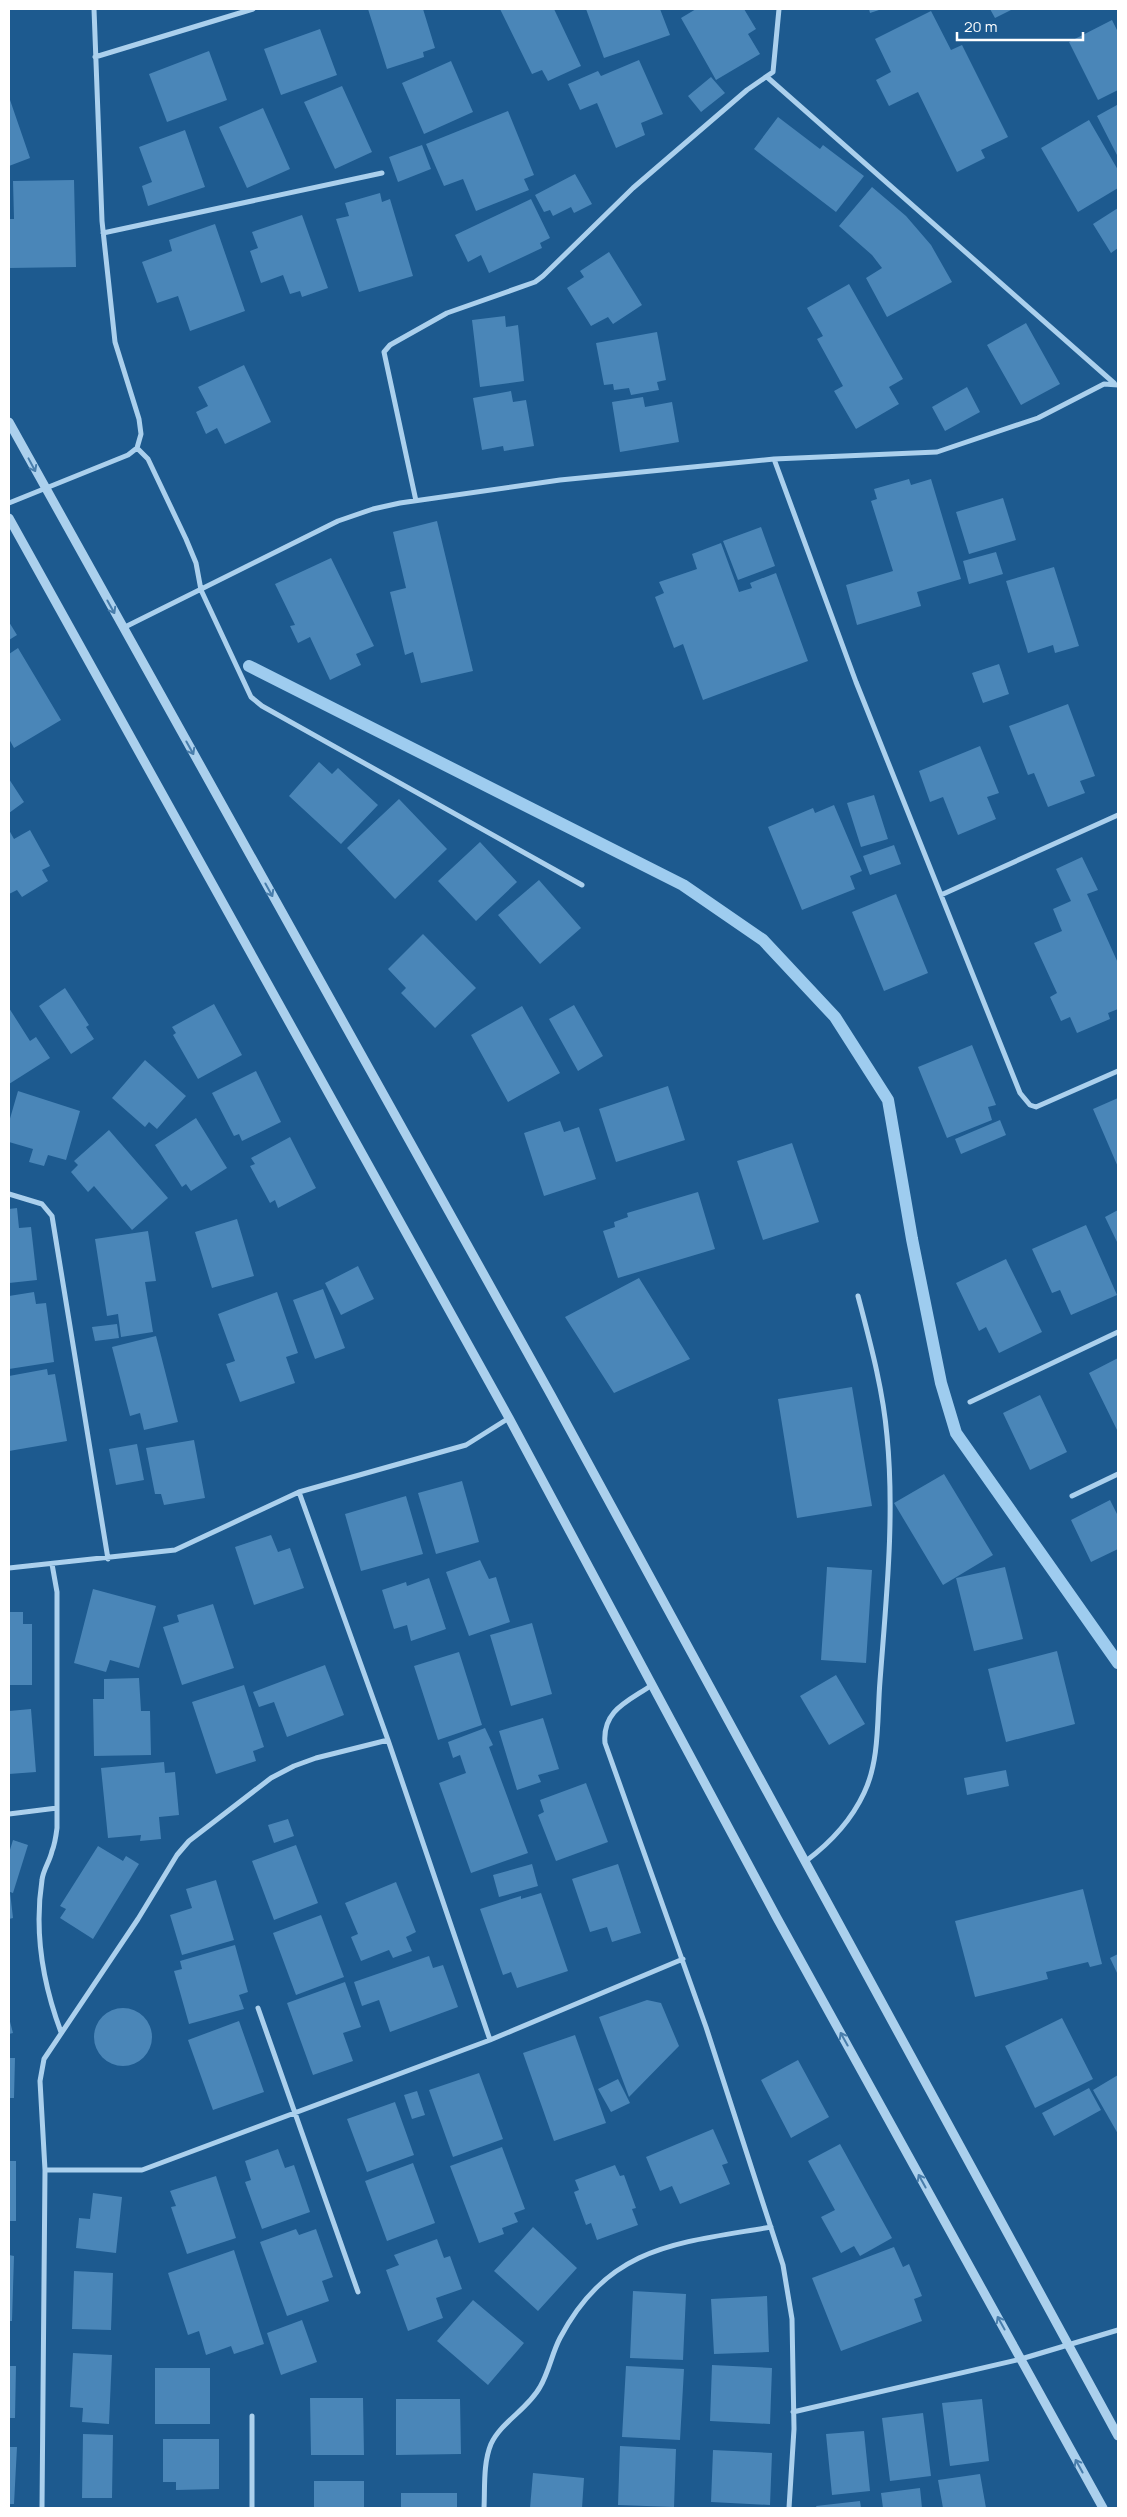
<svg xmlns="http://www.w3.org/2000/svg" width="1127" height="2517" font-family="Manrope,sans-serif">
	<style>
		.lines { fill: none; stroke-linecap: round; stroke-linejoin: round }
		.stream { stroke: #9eccef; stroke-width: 12 }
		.building { fill: #4a86b8 }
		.minor { stroke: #abd0ed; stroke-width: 5 }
		.tertiary { stroke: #abd0ed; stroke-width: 9 }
		.oneway { stroke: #487dab }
	</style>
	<rect width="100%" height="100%" fill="#1d5a8f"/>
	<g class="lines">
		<path class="stream" d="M249,666l434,219 80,55 72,77 53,83 24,139 29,144 15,50 162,230"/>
	</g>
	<path class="building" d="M368,9h55l12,39 -12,4 1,5 -37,12z
		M500,9h54l27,57 -33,15 -6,-11 -10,4z
		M586,9h74l10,26 -66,23z
		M696,9h48l12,20 -8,5 12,20 -44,26 -35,-62z
		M869,9h13l-12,4z
		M990,9h23l-18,9z
		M931,11l20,39 11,-5 46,92 -27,13 4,8 -28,14 -39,-80 -29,14 -13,-26 15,-8 -16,-33z
		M1112,20l6,12v58l-20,10 -29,-58z
		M320,29l17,46 -56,20 -17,-46z
		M209,51l18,49 -60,22 -18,-48z
		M639,60l24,54 -22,9 4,12 -29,13 -19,-45 -17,7 -12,-26 30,-13 3,5z
		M451,61l22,51 -49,22 -22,-51z
		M711,77l14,16 -24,19 -13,-16z
		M342,86l30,66 -37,17 -31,-67z
		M9,97l21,61 -21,8z
		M1117,105l1,2v50l-21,-41z
		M263,108l27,61 -43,19 -28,-61z
		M508,111l26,64 -10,4 5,11 -53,21 -13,-32 -19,7 -18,-42z
		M778,117l42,32 3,-4 41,31 -28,36 -82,-63z
		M1089,120l29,50v18l-40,24 -37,-64z
		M185,130l20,57 -57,19 -6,-20 10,-4 -13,-35z
		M422,145l9,24 -33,13 -9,-25z
		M575,174l17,30 -18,9 -3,-6 -18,9 -3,-6 -6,2 -9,-17z
		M74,180l2,87 -67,1v-49h5l-1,-38z
		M872,187l34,29 25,29 21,37 -65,35 -21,-39 16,-10 -10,-13 -33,-29z
		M380,193l2,9 8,-3 23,77 -54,16 -23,-73 13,-3 -4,-13z
		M531,199l19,39 -10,5 2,5 -53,25 -8,-18 -13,7 -13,-27z
		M1118,208v40l-7,5 -18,-29z
		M302,215l26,73 -26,9 -2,-6 -10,3 -7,-19 -22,8 -11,-32 8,-3 -6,-16z
		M215,224l30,87 -55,20 -12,-35 -21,7 -15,-41 30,-11 -3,-11z
		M609,252l33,53 -29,19 -5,-7 -17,9 -24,-38 17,-11 -4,-6z
		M849,284l54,95 -14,8 10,17 -43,25 -22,-38 9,-5 -26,-47 6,-3 -16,-28z
		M505,316l1,11 12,-2 6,56 -44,6 -8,-67z
		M1026,323l34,61 -39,21 -34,-60z
		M657,332l9,48 -9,2 2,8 -28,5 -2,-7 -15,2 -1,-6 -9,1 -8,-42z
		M244,365l27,57 -46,22 -8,-16 -11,6 -10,-22 12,-6 -10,-19z
		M967,387l13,25 -35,19 -13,-24z
		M511,391l2,11 13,-2 8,46 -30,5 -1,-5 -21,4 -9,-52z
		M643,397l2,10 27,-5 7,40 -59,10 -8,-50z
		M909,479l2,6 20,-6 30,100 -44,13 4,14 -64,19 -11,-40 47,-14 -22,-70 6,-2 -3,-10z
		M1003,498l13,42 -47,14 -13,-42z
		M437,521l36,150 -52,12 -8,-31 -8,3 -15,-63 16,-4 -13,-56z
		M761,527l14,39 -37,14 -15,-39z
		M721,543l18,49 13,-4 -2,-5 26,-10 32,88 -105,39 -20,-56 -9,4 -19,-51 9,-4 -5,-11 38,-13 -5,-15z
		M996,552l7,22 -34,10 -6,-23z
		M331,558l43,88 -18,8 5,11 -31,15 -20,-43 -12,6 -8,-17 5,-1 -20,-41z
		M1054,567l25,79 -24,7 -2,-8 -25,8 -22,-72z
		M9,622l8,13 -8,5z
		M18,648l43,72 -47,28 -5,-9v-85z
		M999,664l10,30 -26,9 -11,-30z
		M1068,704l27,72 -15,5 5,12 -37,14 -14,-34 -6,2 -19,-49z
		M980,746l19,47 -12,4 9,22 -38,16 -15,-38 -13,5 -11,-31z
		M319,762l13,12 6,-6 40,37 -37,39 -52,-48z
		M9,779l15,23 -15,11z
		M874,795l14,44 -27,8 -14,-44z
		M399,799l48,50 -52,50 -48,-51z
		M834,805l28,66 -12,5 5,13 -53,21 -34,-83 45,-19 2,5z
		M9,830l5,9 16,-9 20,36 -8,4 6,11 -26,16 -5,-7 -8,4z
		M480,842l37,40 -41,39 -38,-40z
		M894,845l7,19 -31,11 -7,-19z
		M1082,857l16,33 -11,4 31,69v46l-10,4 2,6 -33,14 -7,-16 -9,4 -11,-24 7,-4 -23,-50 28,-12 -9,-22 18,-8 -15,-32z
		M539,880l42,48 -41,36 -42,-49z
		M896,894l32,79 -44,18 -32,-79z
		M423,934l53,54 -41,40 -34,-35 5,-5 -18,-19z
		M65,988l24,37 -3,2 8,12 -23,15 -32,-48z
		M214,1004l28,51 -44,24 -25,-44 3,-2 -4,-6z
		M574,1005l29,51 -25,15 -29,-52z
		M522,1006l38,67 -52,29 -37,-67z
		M9,1008l21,33 6,-4 14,21 -41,26z
		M972,1045l24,60 -8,2 4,13 -45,18 -29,-71z
		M145,1060l41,36 -29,33 -8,-7 -4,5 -33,-29z
		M256,1071l25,51 -39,19 -3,-7 -5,2 -22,-43z
		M668,1086l17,54 -69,22 -17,-53z
		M18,1091l62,20 -14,49 -18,-5 -4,11 -15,-4 4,-13 -24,-7v-20z
		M1118,1098v69l-25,-58z
		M196,1118l31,50 -36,23 -5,-7 -4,3 -27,-42z
		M1000,1120l6,15 -45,19 -6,-15z
		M560,1121l4,11 15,-5 17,52 -52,17 -20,-63z
		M109,1130l59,68 -36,32 -38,-44 -6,6 -17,-20 7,-7 -4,-4z
		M290,1137l26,51 -38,20 -3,-8 -5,3 -20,-37 5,-2 -4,-6z
		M792,1143l27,79 -56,18 -26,-79z
		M698,1192l17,57 -97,29 -15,-47 12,-4 -1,-5 14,-5 -1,-4z
		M17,1208l2,20 12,-1 6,53 -28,3v-74z
		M1118,1210v34l-13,-27z
		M237,1219l17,57 -42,12 -17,-56z
		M1086,1225l31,70 -46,20 -11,-25 -8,3 -20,-44z
		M148,1231l8,50 -11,1 8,50 -32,5 -3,-23 -11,2 -12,-77z
		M1006,1259l36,73 -43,21 -13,-26 -7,4 -23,-48z
		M358,1266l16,33 -33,16 -16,-32z
		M639,1278l51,81 -76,34 -49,-76z
		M323,1289l22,59 -30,11 -22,-59z
		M34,1292l2,12 10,-1 8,59 -45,7v-73z
		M277,1292l21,61 -12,4 9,26 -55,19 -14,-38 9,-3 -17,-47z
		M117,1324l2,14 -24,3 -3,-14z
		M156,1336l22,86 -34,8 -4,-17 -10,3 -18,-69z
		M1118,1358v74l-29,-59z
		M47,1369l1,6 7,-1 12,67 -58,10v-75z
		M852,1387l20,119 -75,12 -19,-119z
		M1040,1395l27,57 -37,18 -27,-57z
		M194,1440l11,58 -41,7 -3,-11h-6l-9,-46z
		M137,1444l7,36 -28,5 -7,-36z
		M944,1474l49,81 -50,30 -49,-82z
		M462,1481l17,61 -43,12 -18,-61z
		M406,1496l17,58 -62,17 -16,-57z
		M1110,1500l8,16v33l-27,13 -20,-42z
		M271,1535l7,17 12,-4 14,40 -50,17 -19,-58z
		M480,1560l9,19 7,-2 14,45 -41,14 -23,-64z
		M827,1567l45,3 -6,93 -45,-3z
		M1005,1567l18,72 -49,12 -18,-73z
		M429,1578l17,51 -35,12 -4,-16 -13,4 -12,-39 24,-8 1,4z
		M93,1589l63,17 -17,62 -29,-8 -4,12 -32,-9z
		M213,1604l21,64 -52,17 -19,-58 16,-5 -2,-7z
		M9,1612h14v12h9v61h-23z
		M532,1623l20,71 -41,12 -21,-71z
		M1057,1651l18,73 -69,18 -18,-73z
		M459,1652l23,73 -44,15 -24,-74z
		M325,1665l19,50 -57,22 -13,-35 -15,5 -6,-15z
		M836,1675l29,49 -36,21 -29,-49z
		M139,1678l2,33h9l1,44 -57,1 -1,-57h11v-20z
		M244,1685l20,62 -11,4 3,10 -40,13 -24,-72z
		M31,1709l5,63 -27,2v-63z
		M543,1718l16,51 -21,6 3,7 -24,8 -18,-59z
		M485,1728l8,17 -4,2 39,106 -57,20 -32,-90 27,-10 -6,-18 -7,3 -5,-16z
		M164,1762l1,11 10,-1 4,43 -20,2 2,22 -21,2 1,-6 -33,3 -7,-70z
		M1006,1770l3,16 -42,9 -3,-17z
		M586,1783l22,59 -52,19 -18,-46 6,-3 -4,-12z
		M288,1819l6,17 -20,7 -6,-18z
		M13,1840l15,5 -15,48 -3,-1 3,26 -4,1v-66z
		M296,1845l22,58 -44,17 -22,-59z
		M98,1846l25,15 3,-5 13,8 -46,75 -33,-21 6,-9 -6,-3z
		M532,1864l6,22 -39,11 -6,-22z
		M618,1864l23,69 -29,9 -5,-15 -17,5 -18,-53z
		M216,1880l18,60 -52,15 -12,-40 22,-7 -6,-19z
		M396,1882l20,50 -10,5 6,14 -19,7 -4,-8 -28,11 -10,-24 7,-3 -13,-31z
		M1083,1889l19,75 -12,3 -2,-5 -42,10 2,7 -73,18 -20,-76z
		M541,1893l27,78 -51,17 -6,-16 -8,3 -23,-66 41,-13v3z
		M321,1915l23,62 -48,18 -23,-62z
		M235,1945l13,47 -9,3 5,14 -55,15 -15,-53 8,-2 -2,-8z
		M1118,1954v21l-8,-17z
		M429,1956l4,12 10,-3 15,42 -68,25 -11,-32 -17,6 -8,-24z
		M345,1982l16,45 -18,6 10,28 -40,14 -26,-72z
		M647,2000l14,3 18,43 -50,51 -30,-80z
		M94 2037a29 29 0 1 1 58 0a29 29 0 1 1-58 0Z
		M9,2018l4,15 -4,1z
		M1062,2018l31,61 -58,29 -30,-62z
		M239,2021l25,71 -51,18 -25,-70z
		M575,2035l31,88 -52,18 -31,-88z
		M9,2058h6l-1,40h-5z
		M798,2060l31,57 -38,21 -30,-58z
		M479,2073l24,66 -50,18 -24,-67z
		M1118,2075v59l-25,-44z
		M618,2079l12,24 -19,9 -13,-23z
		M1089,2088l12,22 -47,26 -12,-23z
		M417,2091l8,24 -13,4 -8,-24z
		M395,2102l19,53 -47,17 -20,-53z
		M713,2129l15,34 -6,2 8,19 -50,20 -8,-18 -12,5 -14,-34z
		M840,2144l52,94 -32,18 -6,-10 -13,7 -20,-36 14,-7 -27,-49z
		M502,2147l23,62 -11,4 4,9 -16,6 2,6 -25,9 -29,-77z
		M278,2149l7,19 9,-3 16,47 -48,17 -17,-47 6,-2 -6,-19z
		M9,2161h7v60h-7z
		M413,2163l22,60 -48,18 -22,-60z
		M615,2165l5,11 4,-1 12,33 -4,1 6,16 -41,15 -6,-17 -5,2 -12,-33 5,-2 -4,-10z
		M216,2176l20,62 -49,16 -16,-47 5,-1 -6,-15z
		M93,2193l29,4 -6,56 -40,-5 3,-30 11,1z
		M533,2227l44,41 -39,43 -44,-40z
		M296,2229l3,6 17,-6 17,48 -11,4 7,20 -42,15 -27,-74z
		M437,2239l7,19 6,-2 12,33 -26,9 7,20 -35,13 -22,-61 13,-5 -5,-10z
		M894,2247l9,20 6,-3 13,32 -8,3 8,22 -81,30 -29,-73z
		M234,2250l30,94 -30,10 -3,-8 -25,9 -7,-24 -11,4 -20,-62z
		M9,2255l5,1 -2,65h-3z
		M74,2271l39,2 -2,57 -39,-1z
		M633,2291l53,3 -3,66 -53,-2z
		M767,2296l2,56 -55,2 -3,-55z
		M473,2300l51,43 -36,42 -51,-44z
		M302,2320l15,42 -36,13 -14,-42z
		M73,2353l39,2 -3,69 -27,-2 1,-14 -13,-1z
		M712,2365l60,3 -2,56 -60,-3z
		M9,2366h7l-1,52h-6z
		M626,2366l58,3 -4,71 -58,-3z
		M155,2368h55v56h-55z
		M310,2398h53l1,57h-53z
		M396,2399h64l1,55 -65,1z
		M982,2399l7,62 -39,5 -8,-63z
		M923,2413l8,63 -41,5 -8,-63z
		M864,2431l6,60 -38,4 -6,-61z
		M83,2434l30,1 -1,63h-30z
		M163,2439h56v50l-43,1v-8h-13z
		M620,2446l56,3 -2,58 -56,-2z
		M9,2447h8l-3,57h-5z
		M713,2450l59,3 -2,52 -59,-3z
		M533,2473l51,5 -2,30h-52z
		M980,2474l6,34h-43l-5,-28z
		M314,2481h50v27h-50z
		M920,2488l2,20h-39l-2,-15z
		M401,2493h56v15h-56z
		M860,2501l1,7h-44l-1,-2z"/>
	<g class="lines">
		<path class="minor" d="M95,57l158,-48
			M767,77l347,306
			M103,233l279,-60
			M137,448l11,11 38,80 10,24 5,27 50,107 11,9 320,179
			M774,459l82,223 164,411 10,12 6,2 82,-36
			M416,501l-32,-149 6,-7 57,-32 88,-31 8,-6 90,-88 114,-98 26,-18 6,-63
			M9,503l119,-48 9,-7 4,-14 -2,-15 -24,-77 -13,-121 -8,-212
			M123,628l215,-107 35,-12 27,-6 160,-23 214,-21 163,-7 101,-34 66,-34 14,1
			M941,895l177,-80
			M9,1194l33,10 10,12 56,343
			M970,1402l148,-70
			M1072,1496l46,-22
			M52,1564l5,28v236c-1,8 -2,16 -5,23 -2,10 -9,19 -10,29 -8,52 1,104 19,152
			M9,1568l166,-18 124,-58 167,-47 43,-27
			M652,1685c-23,16 -50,25 -47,58l101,284 77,238 9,54 2,110 -5,79
			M388,1740l102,300
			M9,1814l48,-6
			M806,1861c24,-18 45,-40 58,-68 16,-33 13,-76 16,-112 6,-80 15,-164 7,-245 -4,-47 -17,-94 -29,-140
			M258,2008l100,284
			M45,2170l-5,-89 4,-22 94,-140 39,-64 12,-14 82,-63 23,-12 22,-8 72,-18 -89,-248
			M793,2412l228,-53 97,-29
			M42,2508l3,-338h97l348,-130 193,-81
			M252,2508v-92
			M484,2508c1,-20 -1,-45 7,-64 10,-22 37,-35 49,-57 9,-15 12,-34 20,-49 49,-93 118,-95 211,-111"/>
		<path class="tertiary" d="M9,422l542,973 567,1041
			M9,518l500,900 268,500 326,590"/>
	</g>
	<defs><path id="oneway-shaft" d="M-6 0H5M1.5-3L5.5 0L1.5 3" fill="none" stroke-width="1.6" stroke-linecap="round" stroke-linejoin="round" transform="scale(1.25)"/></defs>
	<g class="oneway">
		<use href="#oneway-shaft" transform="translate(32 465) rotate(62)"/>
		<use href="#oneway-shaft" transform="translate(111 607) rotate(61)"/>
		<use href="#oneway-shaft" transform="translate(190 748) rotate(61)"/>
		<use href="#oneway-shaft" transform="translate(269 890) rotate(61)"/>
		<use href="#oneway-shaft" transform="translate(844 2039) rotate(-119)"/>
		<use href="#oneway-shaft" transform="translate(922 2181) rotate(-119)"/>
		<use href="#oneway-shaft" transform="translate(1001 2323) rotate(-119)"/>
		<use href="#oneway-shaft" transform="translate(1079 2466) rotate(-119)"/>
	</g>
	<rect width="1127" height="2517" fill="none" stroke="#ffffff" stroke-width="20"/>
	<path d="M957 32v8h126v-8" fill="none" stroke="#ffffff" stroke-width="2.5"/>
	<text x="964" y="32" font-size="15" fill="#ffffff" stroke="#1d5a8f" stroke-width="4" paint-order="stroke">20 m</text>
</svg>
